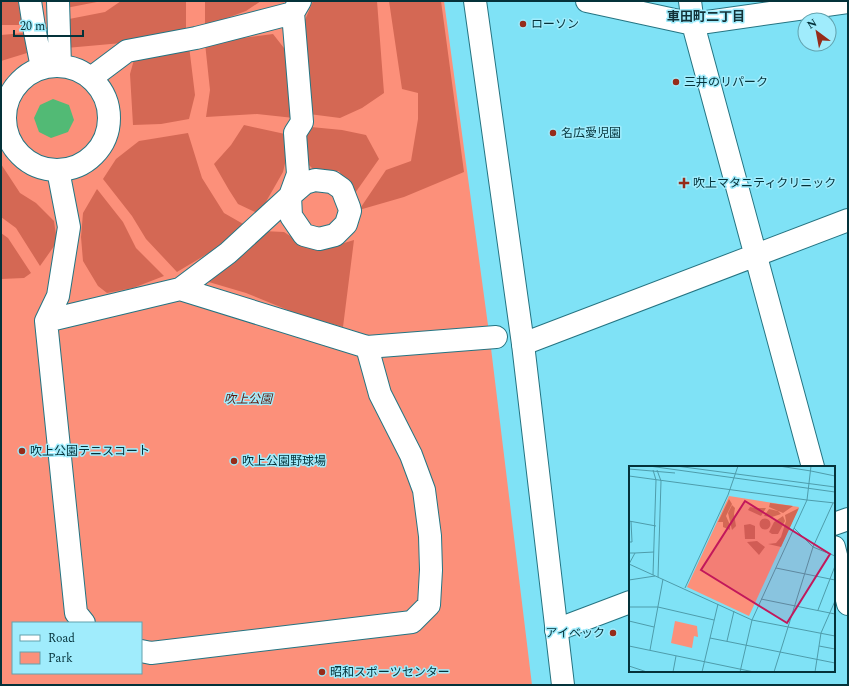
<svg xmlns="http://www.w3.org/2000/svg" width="849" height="686" font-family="Spectral,'Noto Sans JP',serif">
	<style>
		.green { fill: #fc907a; fill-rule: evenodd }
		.forest { fill: #d46854 }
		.water { fill: #52ba75 }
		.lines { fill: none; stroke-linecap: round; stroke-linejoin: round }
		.street-casing { stroke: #257482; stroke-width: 24 }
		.secondary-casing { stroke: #257482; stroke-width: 24 }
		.street { stroke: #fff; stroke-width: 22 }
		.secondary { stroke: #fff; stroke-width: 22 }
		.poi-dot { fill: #962c1a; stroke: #a0ecfc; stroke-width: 1.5 }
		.labels { text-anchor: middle; stroke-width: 3; stroke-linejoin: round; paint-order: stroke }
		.poi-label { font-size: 12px; fill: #04323a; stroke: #a0ecfc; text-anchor: start }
		.park-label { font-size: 12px; font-style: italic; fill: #5e190d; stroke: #a0ecfc }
		.neighbourhood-label { font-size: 13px; font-weight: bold; fill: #123238; stroke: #a0ecfc }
		.inset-road { fill: none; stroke: #4e9cab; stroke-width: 1 }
		.view { fill: #c2185b; fill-opacity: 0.15; stroke: #c2185b; stroke-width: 2 }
		.inset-edge { fill: none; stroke: #04323a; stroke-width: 2 }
	</style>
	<rect width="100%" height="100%" fill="#7fe2f6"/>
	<path class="green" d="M1,1h443l46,339 42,345h-531zM13,623h128v50h-128z"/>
	<path class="forest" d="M1,1h17l4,24h-21z
		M67,1h35l-36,7z
		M121,1h65v33l-64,9 -56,5 -2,-28 41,-8z
		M205,1h56l-15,10 -41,15z
		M313,1h64l7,92 -22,15 -22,10 -31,-4 -4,-94z
		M389,1h52l23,171 -60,25 -45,13 27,-40 25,-9 7,-42v-26l-16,-4z
		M24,33l3,20 -26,8v-26z
		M273,34l18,23 3,61 -37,-4 -51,3 4,-27 -5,-47z
		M189,46l6,49 -6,24 -28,5 -28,1 -3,-51 5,-18z
		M244,125l41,9 1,25 -3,13 -24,42 -21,-10 -9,-14 -15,-26 17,-19z
		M311,127l31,3 24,5 13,24 -26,37 -14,-25 -21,3 -13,-13 -4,-19z
		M188,133l14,45 22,35 21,12 -18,17 -50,30 -31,-33 -14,-23 -29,-37 13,-20 23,-18z
		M1,164l19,29 16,10 18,18 3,21 -17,24 -24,-38 -15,-11z
		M97,189l26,33 13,26 28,28 -31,12 -26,5 -9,-7 -15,-25 -2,-24 2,-24z
		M263,231l21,1 25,16 22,-1 23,-7 -11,87 -43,-12 -54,-22 -44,-13z
		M1,233l7,5 23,35 -7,5 -23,1z"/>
	<path class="water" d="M53,99l16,6 5,15 -6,12 -17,6 -12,-6 -5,-14 6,-13z"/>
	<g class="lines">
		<g class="street-casing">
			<path id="street" d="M30,1l4,26 8,41
				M58,1l2,65
				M587,1l106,23 155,-22
				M690,1l3,23 120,443
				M5 118a52 52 0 1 1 104 0a52 52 0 1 1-104 0Z
				M91,78l36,-27 69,-13 97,-25 7,-12
				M58,170l11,57 -11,69 -12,25 30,292 8,10
				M315,180l17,2 10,7 7,18 1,4 -4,13 -11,11 -16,4 -15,-4 -13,-19 -1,-20 15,-13z
				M180,289l48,-36 62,-57 8,-22 -3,-41 7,-11 -9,-109
				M46,321l134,-32 187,58 129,-10
				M523,344l325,-124
				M834,524l14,-5
				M834,547l14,57
				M556,630l74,-28
				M141,651l10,2 261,-31 17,-17 2,-35 -1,-34 -6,-46 -13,-35 -31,-61 -13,-47"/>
		</g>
		<g class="secondary-casing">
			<path id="secondary" d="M475,1l48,343 40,341"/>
		</g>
		<use href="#street" class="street"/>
		<use href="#secondary" class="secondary"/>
	</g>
	<g class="poi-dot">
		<circle cx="523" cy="24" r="4"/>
		<circle cx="676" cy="82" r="4"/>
		<circle cx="553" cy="133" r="4"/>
		<path d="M682 177h4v4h4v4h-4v4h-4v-4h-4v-4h4z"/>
		<circle cx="22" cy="451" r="4"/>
		<circle cx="234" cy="461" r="4"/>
		<circle cx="613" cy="633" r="4"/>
		<circle cx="322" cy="672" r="4"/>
	</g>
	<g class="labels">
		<g class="poi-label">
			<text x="531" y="28">ローソン</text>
			<text x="684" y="86">三井のリパーク</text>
			<text x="561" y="137">名広愛児園</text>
			<text x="693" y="187">吹上マタニティクリニック</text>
			<text x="30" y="455">吹上公園テニスコート</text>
			<text x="242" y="465">吹上公園野球場</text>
			<text x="605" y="637" text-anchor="end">アイベック</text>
			<text x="330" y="676">昭和スポーツセンター</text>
		</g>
		<g class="park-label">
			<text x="248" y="403">吹上公園</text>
		</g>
		<g class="neighbourhood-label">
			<text x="706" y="21">車田町二丁目</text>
		</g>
	</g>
	<g transform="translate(629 466)">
		<rect width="206" height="206" fill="#7fe2f6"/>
		<path d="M100,30l70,11 -50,109 -62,-29zM46,155l22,5 1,11 -4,-1 -2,12 -21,-5z" fill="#fc907a"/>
		<path d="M100,33l3,5 -6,12 4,9v5l-7,-3v-5h-5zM141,37l23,3 -10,7 -14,-6zM103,39l3,3 -1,6 2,12 -4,4 -4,-17zM121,41l5,1h11l-5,8 -13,-6zM170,42l-18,39 -13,-3 8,-1 5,-6 5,-16 -1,-6zM140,43l9,2 3,3 -9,3 -8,-1zM154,50l2,5 -7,13h-6l-3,-2 5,-10zM130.5 58a5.5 5.5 0 1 1 11 0a5.5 5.5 0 1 1-11 0ZM121,58l5,2v13h-10l-1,-14zM128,75l8,6 -6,8 -12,-13z" fill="#d46854"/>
		<path class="inset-road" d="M20,0l186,26M47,0l159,21M150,0l32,5M182,0l-4,34 28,3M0,3l46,4M24,4l3,10 -3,95M28,4l4,11 -3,96M182,5l24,5M0,10l178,24 -55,120 -12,52M0,55l27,5M165,62l19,19 22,9M0,76h3l-1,-21M0,87h6l-6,11 123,56 83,16M6,87l19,-1M147,102l59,12M0,114l26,-4M56,122l43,-93 10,-29M132,133l74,15M0,141h29l56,13M189,144l17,-44M0,155l25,6M81,172l125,25M98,175l7,-30M0,180l125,26M190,180l16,3M21,184l13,-71M0,200l18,6M44,206l3,-16M73,206l16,-68M145,206l39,-125 20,-44M186,206l6,-39 14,-32"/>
		<path class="view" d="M116,35l85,53 -43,69 -86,-53z"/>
		<rect width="206" height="206" class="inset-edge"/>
	</g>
	<rect width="849" height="686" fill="none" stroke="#04323a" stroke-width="4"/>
	<rect x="12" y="622" width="130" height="52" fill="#a0ecfc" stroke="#62a2ae"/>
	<rect x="20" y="635" width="20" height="6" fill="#ffffff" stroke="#62a2ae"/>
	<text x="48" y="642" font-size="12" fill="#04323a">Road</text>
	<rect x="20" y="652" width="20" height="12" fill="#fc907a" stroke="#62a2ae"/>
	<text x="48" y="662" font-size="12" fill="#04323a">Park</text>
	<g transform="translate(817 32) rotate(328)"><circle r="19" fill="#a0ecfc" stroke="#62a2ae"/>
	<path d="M0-3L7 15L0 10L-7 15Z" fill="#962c1a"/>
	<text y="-6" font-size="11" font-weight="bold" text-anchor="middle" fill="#04323a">N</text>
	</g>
	<path d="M14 30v6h69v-6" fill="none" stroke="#04323a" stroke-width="2"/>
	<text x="20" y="30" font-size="12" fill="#04323a" stroke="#a0ecfc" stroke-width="3" paint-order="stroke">20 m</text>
</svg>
